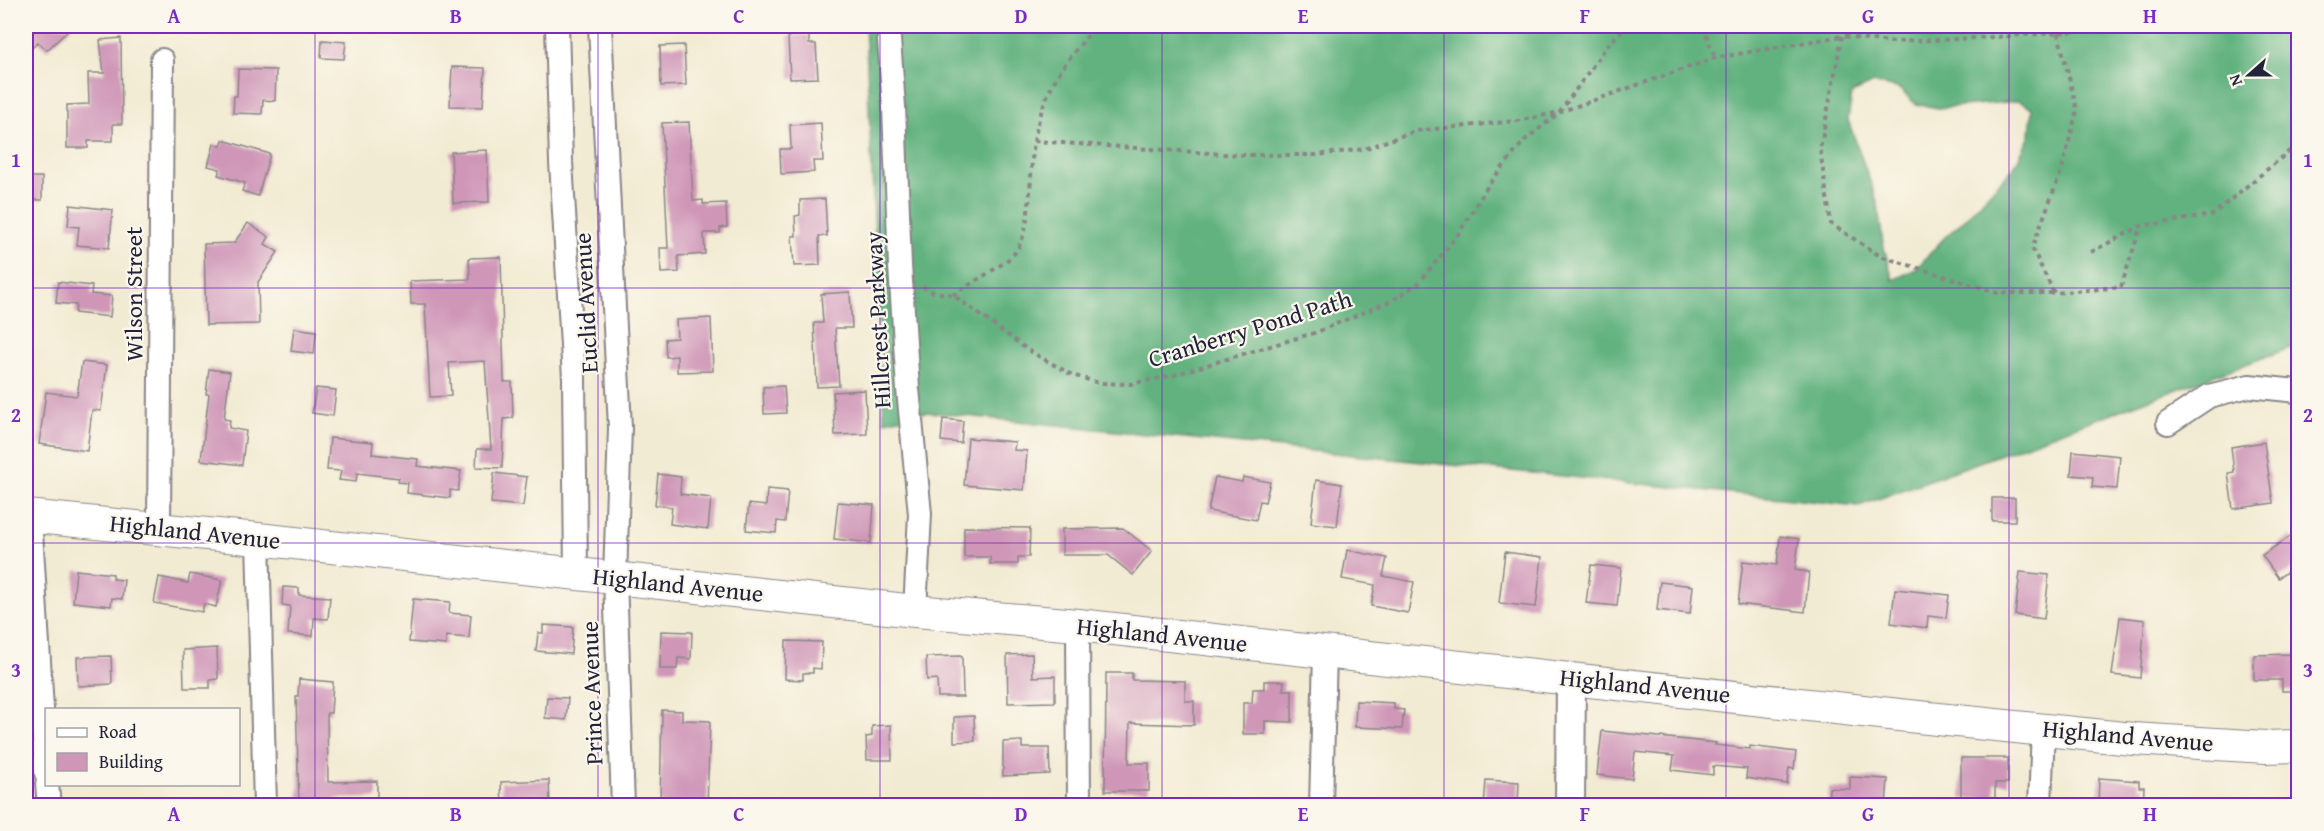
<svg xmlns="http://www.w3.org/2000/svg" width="2324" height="831" font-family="'Gentium Book Plus',serif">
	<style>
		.forest { fill: #62b27f; stroke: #426a5d; stroke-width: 1.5; fill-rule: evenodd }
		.building { fill: #cf96b8 }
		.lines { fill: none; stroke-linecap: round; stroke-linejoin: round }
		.minor-casing { stroke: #8a8687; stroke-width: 26 }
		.tertiary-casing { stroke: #8a8687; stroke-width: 32 }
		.secondary-casing { stroke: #8a8687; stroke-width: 34 }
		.path { stroke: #8a8687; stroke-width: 4; stroke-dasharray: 4.5 4.5; stroke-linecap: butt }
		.minor { stroke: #fff; stroke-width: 22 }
		.tertiary { stroke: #fff; stroke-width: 28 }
		.secondary { stroke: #fff; stroke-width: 32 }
		.grid { fill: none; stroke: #7b2cbf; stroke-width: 1.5; stroke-opacity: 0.55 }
		.labels { text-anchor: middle; stroke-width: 4.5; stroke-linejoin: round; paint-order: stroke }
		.street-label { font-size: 24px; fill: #22223b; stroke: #fbf7ec }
		.neatline { fill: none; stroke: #7b2cbf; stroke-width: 2 }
		.grid-label { font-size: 20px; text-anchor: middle; font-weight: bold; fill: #7b2cbf }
	</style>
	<rect width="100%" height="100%" fill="#fbf7ec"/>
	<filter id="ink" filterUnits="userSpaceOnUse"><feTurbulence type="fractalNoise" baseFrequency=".0167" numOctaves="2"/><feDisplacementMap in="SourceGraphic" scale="12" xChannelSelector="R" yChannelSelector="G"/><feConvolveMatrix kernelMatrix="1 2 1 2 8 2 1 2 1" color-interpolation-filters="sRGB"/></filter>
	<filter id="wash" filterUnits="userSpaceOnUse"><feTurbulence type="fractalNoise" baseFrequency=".008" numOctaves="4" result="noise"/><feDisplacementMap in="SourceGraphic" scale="24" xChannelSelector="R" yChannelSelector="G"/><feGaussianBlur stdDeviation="1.35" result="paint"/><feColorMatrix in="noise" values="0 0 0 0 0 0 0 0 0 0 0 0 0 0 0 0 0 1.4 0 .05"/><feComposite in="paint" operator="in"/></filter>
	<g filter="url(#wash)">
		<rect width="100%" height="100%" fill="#f2ebd3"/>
		<path class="forest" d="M865,26h1433v319l-439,161 -932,-94 -43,9zM1874,83l24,5 18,16 23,4 80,-7 13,7 -2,28 -16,31 -51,54 -19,17 -28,31 -23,11 -10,-36 -6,-43 -29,-81 4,-27z"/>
		<g id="blocks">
			<path class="building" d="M26,26h47l-26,24 -9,-8 -12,12z
				M809,35v9h7l2,34 -28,1 -2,-43z
				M121,38l1,86h-9v17h-25v7h-21v-43l22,-1 -1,-31h16l-4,-33z
				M322,40l24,2 -2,17 -23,-1z
				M684,45l2,40 -25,1 -1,-40z
				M452,67l33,1 -2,39 -33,-1z
				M238,69l38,1 -1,31 -12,-1 -1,14 -29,-1 1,-17h3z
				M689,122l4,79 10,-1v4l23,-1 1,24 -7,1v5h-16l1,21 -27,2 1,16 -18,1 -1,-25h8l-6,-125z
				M821,123l2,38h-10l1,11 -33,2 -1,-25h11l-1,-24z
				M223,140l47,14 -12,42 -16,-5 3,-8 -27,-8 2,-6 -12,-3 6,-22 7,2z
				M487,150l2,52 -36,1 -2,-51z
				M26,177h16v23h-16z
				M825,199l2,37h-8l1,29 -26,1 -2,-30h4l-1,-20 5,-1v-15z
				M70,205l43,5 -4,38 -32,-3 2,-18 -11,-1z
				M248,223l21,14 -4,7 13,8 -20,30 1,42 -53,1 -2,-81 30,-1z
				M501,257l3,125h8l1,36 -9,1 -2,49 -26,-1 1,-18h14l-6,-88 -36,2 2,33 -21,1 -5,-93h-14l-1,-23 60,-2 -1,-21z
				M58,282l34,4 -1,8 21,2 -2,21 -35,-4 1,-8 -20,-2z
				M850,292l2,36h-17l4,58 -22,1 -3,-64h9l-2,-29z
				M711,318l2,53 -36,1v-16l-11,1 -1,-18 12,-1 -1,-18z
				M294,328l22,3 -2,23 -23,-3z
				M82,362l25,3 -6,46 -9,-1 -5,41 -48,-7 7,-52 31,4z
				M209,369l21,3 -6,47 6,1 -1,8 17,3 -4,34 -41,-5 8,-66h-3z
				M784,386l2,27 -22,1 -1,-27z
				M316,388l20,2 -3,26 -21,-3z
				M865,390l2,44 -32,1 -2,-43z
				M943,419l20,2 -2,22 -20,-2z
				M330,438l43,4 -1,12 46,5 -1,7 44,5 -3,20 -8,-1v8l-43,-5 1,-10 -10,-1 1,-4 -42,-5 -1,9 -17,-2 2,-9 -14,-1z
				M968,438l47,4 -1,8 13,1 -3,39 -60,-5z
				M2264,442l9,61 -40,6 -5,-36 6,-1 -3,-25z
				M2073,451l47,5 -3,33 -25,-2 1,-10 -22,-2z
				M494,473l33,4 -4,29 -32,-3z
				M658,474l23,3 -1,17 31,4 -3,31 -38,-5 2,-17 -17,-2z
				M1215,477l27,5 1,-5 27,5 -5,20 -5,-1 -4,19 -48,-9z
				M1316,480l26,4 -5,42 -26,-3z
				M767,489l21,2 -3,31 -8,-1 -1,12 -30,-3 3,-26 17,2z
				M1992,498h23v23h-23z
				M838,502l36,3 -3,38 -37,-4z
				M964,527l66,1 -1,29h-11v7h-28v-7h-26z
				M1123,528l29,23 -19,24 -25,-20h-46v-26z
				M1780,536l19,3 -4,31 14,2 -4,40 -67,-8 5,-43 34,4z
				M2291,536l7,11v18l-20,13 -16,-23z
				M1347,550l40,8 -4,18 31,6 -6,31 -37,-7 4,-21 -33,-6z
				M1505,552l37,5 -6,50 -37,-4z
				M1591,565l30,3 -4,38 -31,-3z
				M76,570l37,4v5l11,1 -2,19 -10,-1 -1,8 -38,-4z
				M2020,572l29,3 -5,44 -29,-4z
				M190,574l32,6 -6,27 -12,-3 -2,8 -48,-9 5,-26 29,6z
				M1660,582l33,4 -3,28 -33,-4z
				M283,587l16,1v7l31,2 -2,22 -14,-1 -1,18 -25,-2 2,-28 -8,-1z
				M1895,589l54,6 -3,23 -18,-2 -1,12 -36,-5z
				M413,599l37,3 -1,11 22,2 -2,23 -23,-2v9l-37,-3z
				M2120,617l25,3 -5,58 -28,-3z
				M543,625l30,2 -2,27 -35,-3 2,-18h5z
				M661,631l31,1 -1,27 -13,-1 -1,11h-17z
				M786,641l36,1 -1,27 -8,-1v5h-10v7l-18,-1z
				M217,648l1,31 -8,1v8h-26l-1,-38z
				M1032,654l1,23 22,-1v26l-47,1 -1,-48z
				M2298,654v37h-16v-11h-28v-25z
				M111,656l1,28 -34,2 -1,-29z
				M962,656l1,41h-25l-1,-18 -10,1 -1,-23z
				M1106,673h26v7l53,1v20h9v24l-64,-2 -1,40h20v28h-44z
				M299,679l34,3 -2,31h-4l1,69 49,-1v17l-42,1v7h-36l-3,-110h2z
				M1264,681h20l-1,9h9v32l-27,-1v13h-22v-31h9l1,-14h11z
				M547,697l21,1 -2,22 -21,-2z
				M1356,701l38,2v6l10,1 -2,19 -47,-2z
				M662,710l20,1v9l28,1 -3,85 -47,-1z
				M974,716l1,25 -21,1v-25z
				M891,725l1,35h-25l-1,-23 6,-1v-10z
				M1602,731l114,12 -1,2 35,4v-3l46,6 -2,17 -5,-1 -2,16 -41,-6 1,-9 -34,-3v9l-41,-5 2,-14 -39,-4 -3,27 -35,-4z
				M1022,741v7h27l1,26 -47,2v-34z
				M1961,758h47v25h-13v15l-34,1z
				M1850,777l38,2 -2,27h-58l1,-18 21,1z
				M2099,778l40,3v6h5l-1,19h-45z
				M549,780l1,26h-48l-1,-24z
				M1486,780l33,2 -1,24h-34z"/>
		</g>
	</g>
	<g filter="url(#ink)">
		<use href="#blocks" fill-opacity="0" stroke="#8a8687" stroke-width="1.5"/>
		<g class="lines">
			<g class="minor-casing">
				<path id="minor" d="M557,26l4,136 13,216 2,196
					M600,26l20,402 -5,150 8,228
					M888,26l6,81 6,159 8,123 12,125 -5,97
					M2168,423l41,-27 40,-10 49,5
					M30,516l16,257
					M159,528l3,-468
					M258,539l7,267
					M1078,625l1,181
					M47,784l2,22
					M1321,806l4,-154
					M2040,806l3,-78"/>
			</g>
			<g class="tertiary-casing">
				<path id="tertiary" d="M1570,806l1,-128"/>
			</g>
			<g class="secondary-casing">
				<path id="secondary" d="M26,516l232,23 657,72 163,14 821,90 234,24 133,8 32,-1"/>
			</g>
			<path class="path" d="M1703,26l12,32
				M2058,33l19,77 -15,59 -30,79 22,45 67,-6 20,-61
				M1845,35l44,-9
				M1842,36l-22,114 11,74 49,32 118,37h56
				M1034,141l204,14h79l47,-6 51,-18 102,-10 43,-9 47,-66 20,-20
				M2091,252l50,-26 71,-11 86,-71
				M923,286l5,5 25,4 75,55 44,25 27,8 31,1 40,-8 147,-44 76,-32 26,-17 40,-50 30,-49 36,-44 35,-28 155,-54 127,-22 48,6 69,-3 99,-6 72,-7
				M953,295c13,-9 53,-31 61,-41 19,-23 15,-82 20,-112 10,-55 28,-76 62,-116"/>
			<use href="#minor" class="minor"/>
			<use href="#tertiary" class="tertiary"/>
			<use href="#secondary" class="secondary"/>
		</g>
	</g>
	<path class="grid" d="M315,26v780M598,26v780M880,26v780M1162,26v780M1444,26v780M1726,26v780M2009,26v780M26,288h2272M26,543h2272"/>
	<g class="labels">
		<g class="street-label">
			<text transform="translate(134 294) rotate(-90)" y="8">Wilson Street</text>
			<text transform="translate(586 303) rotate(-93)" y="8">Euclid Avenue</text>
			<text transform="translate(878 320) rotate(-93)" y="8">Hillcrest Parkway</text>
			<text transform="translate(1250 329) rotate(-17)" y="8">Cranberry Pond Path</text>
			<text transform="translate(195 532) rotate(6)" y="8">Highland Avenue</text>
			<text transform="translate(678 585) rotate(6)" y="8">Highland Avenue</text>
			<text transform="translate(1162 635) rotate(6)" y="8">Highland Avenue</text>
			<text transform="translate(1645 686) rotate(6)" y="8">Highland Avenue</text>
			<text transform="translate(592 693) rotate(-92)" y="8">Prince Avenue</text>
			<text transform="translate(2128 736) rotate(5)" y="8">Highland Avenue</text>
		</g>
	</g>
	<rect width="2324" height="831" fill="none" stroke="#fbf7ec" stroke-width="66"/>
	<rect x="45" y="708" width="195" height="78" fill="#fbf7ec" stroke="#a4a2a5" stroke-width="1.5"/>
	<rect x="57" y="728" width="30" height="9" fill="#ffffff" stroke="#a4a2a5" stroke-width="1.5"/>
	<text x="99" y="738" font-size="18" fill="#22223b">Road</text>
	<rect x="57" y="753" width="30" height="18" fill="#cf96b8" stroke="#a4a2a5" stroke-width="1.5"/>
	<text x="99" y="768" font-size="18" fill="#22223b">Building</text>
	<g transform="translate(2249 75) rotate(249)" stroke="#fbf7ec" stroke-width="4.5" paint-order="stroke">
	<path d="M0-4.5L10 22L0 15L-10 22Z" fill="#22223b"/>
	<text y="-9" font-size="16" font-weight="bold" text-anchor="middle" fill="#22223b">N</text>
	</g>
	<rect x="33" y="33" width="2258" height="765" class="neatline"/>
	<g class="grid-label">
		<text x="174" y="23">A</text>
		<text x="456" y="23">B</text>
		<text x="739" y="23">C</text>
		<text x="1021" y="23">D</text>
		<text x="1303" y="23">E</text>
		<text x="1585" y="23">F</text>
		<text x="1868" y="23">G</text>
		<text x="2150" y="23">H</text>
		<text x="16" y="167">1</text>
		<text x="2308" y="167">1</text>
		<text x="16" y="422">2</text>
		<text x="2308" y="422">2</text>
		<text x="16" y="677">3</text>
		<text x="2308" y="677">3</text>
		<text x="174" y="821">A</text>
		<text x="456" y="821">B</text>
		<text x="739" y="821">C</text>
		<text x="1021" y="821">D</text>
		<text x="1303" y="821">E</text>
		<text x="1585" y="821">F</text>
		<text x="1868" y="821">G</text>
		<text x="2150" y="821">H</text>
	</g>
</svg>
